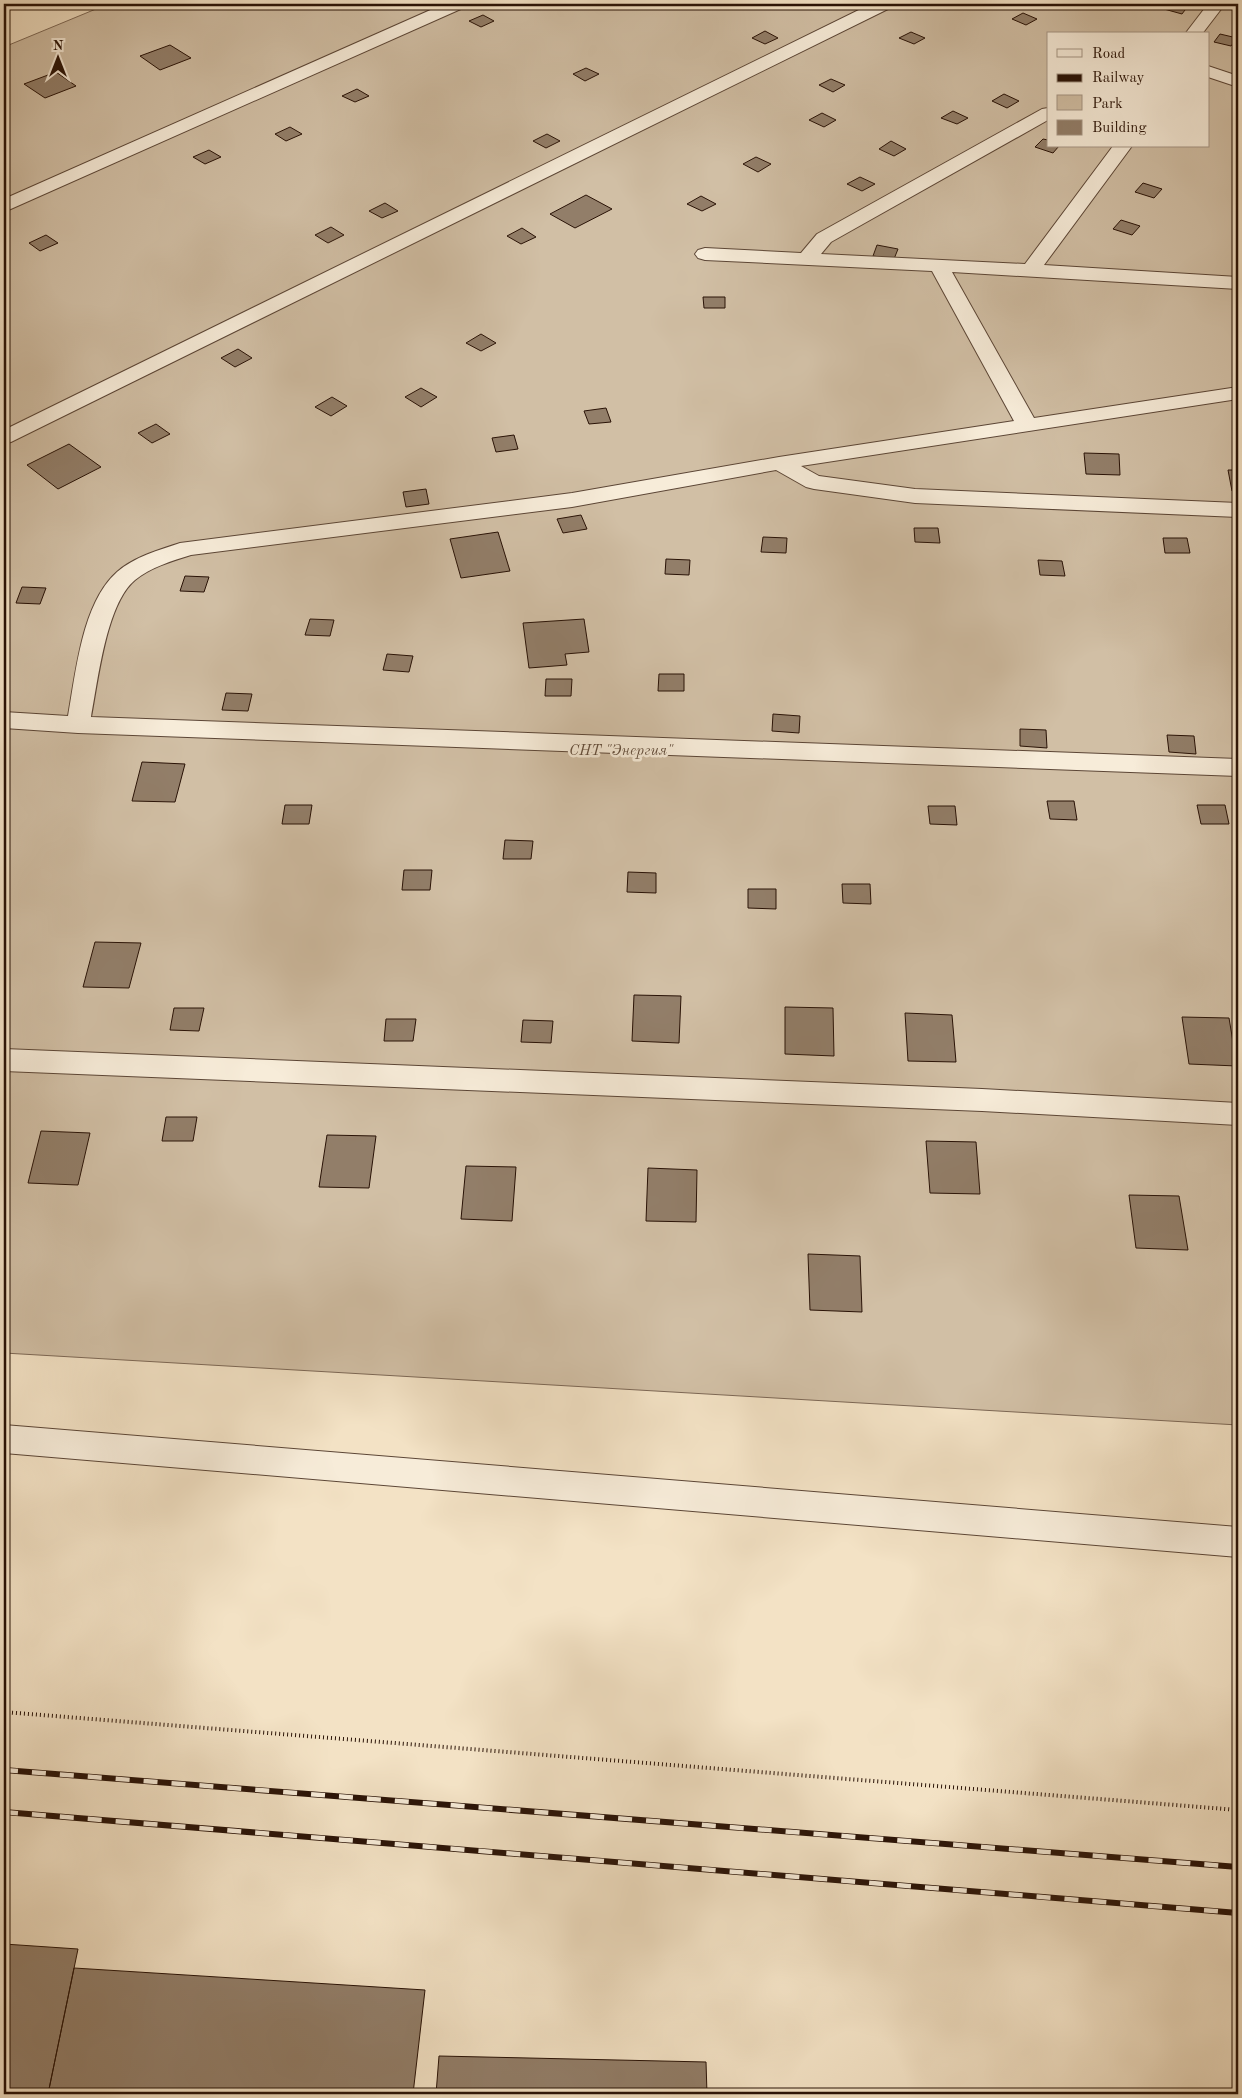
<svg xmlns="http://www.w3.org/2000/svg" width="1242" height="2098" font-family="'Old Standard TT',serif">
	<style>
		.green { fill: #d1bfa5; stroke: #7d6856; fill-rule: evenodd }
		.building { fill: #927e69; stroke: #291206 }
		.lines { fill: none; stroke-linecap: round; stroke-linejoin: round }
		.minor-casing { stroke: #5c4636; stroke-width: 2 }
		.path { stroke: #291206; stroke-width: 4; stroke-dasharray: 1 3; stroke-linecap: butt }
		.minor { fill: #f7ecd9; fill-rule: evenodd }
		.rail-casing { stroke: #291206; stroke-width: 6 }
		.rail { stroke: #f7ecd9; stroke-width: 4.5; stroke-dasharray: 14; stroke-linecap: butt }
		.labels { text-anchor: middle; stroke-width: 5; stroke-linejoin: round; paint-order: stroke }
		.park-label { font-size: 15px; font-style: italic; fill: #644f3e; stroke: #f7ecd9 }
	</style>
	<rect width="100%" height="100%" fill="#f3e2c5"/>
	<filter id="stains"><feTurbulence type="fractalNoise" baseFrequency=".004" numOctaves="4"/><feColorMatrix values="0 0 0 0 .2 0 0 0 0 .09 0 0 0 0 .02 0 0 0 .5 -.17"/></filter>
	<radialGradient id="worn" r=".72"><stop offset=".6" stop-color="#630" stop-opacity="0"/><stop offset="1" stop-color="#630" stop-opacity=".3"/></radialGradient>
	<path class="green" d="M108,4h1130v1421l-1234,-72v-1306zM1048,34h160v112h-160z"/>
	<path class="building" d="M1169,4h8l11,2 -6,8 -18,-5z
		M1023,13l14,6 -11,6 -14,-6z
		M483,15l11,6 -13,6 -12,-6z
		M765,31l13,7 -13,6 -13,-6z
		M911,32l14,6 -11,6 -15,-6z
		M1220,34l17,4 -6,8 -17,-4z
		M170,45l21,13 -31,12 -20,-14z
		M586,68l13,6 -14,7 -12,-7z
		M56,72l20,14 -31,12 -21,-14z
		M831,79l14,6 -12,7 -14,-7z
		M357,89l12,7 -14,6 -13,-6z
		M1004,94l15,7 -12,7 -15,-7z
		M953,111l15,7 -11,6 -16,-6z
		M822,113l14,7 -12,7 -15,-7z
		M290,127l12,7 -16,7 -11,-7z
		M547,134l13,7 -14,7 -13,-7z
		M1043,139l5,1v6h11l-6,7 -18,-6z
		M891,141l15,8 -12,7 -15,-7z
		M209,150l12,7 -16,7 -12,-7z
		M756,157l15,7 -13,8 -15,-8z
		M860,177l15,7 -13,7 -15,-7z
		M1143,183l19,6 -8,9 -19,-6z
		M586,195l26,14 -37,19 -25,-14z
		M701,196l15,8 -14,7 -15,-7z
		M385,203l13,8 -16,7 -13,-7z
		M1121,220l19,6 -8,9 -19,-6z
		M331,227l13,8 -16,8 -13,-8z
		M522,228l14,9 -15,7 -14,-8z
		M46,235l12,8 -18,8 -11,-8z
		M877,245l21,4 -4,10 -21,-3z
		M703,297h22v11h-21z
		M481,334l15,9 -15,8 -15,-8z
		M238,349l14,9 -17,9 -14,-9z
		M421,388l16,9 -16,10 -16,-10z
		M332,397l15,9 -16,10 -16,-9z
		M606,408l5,14 -22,2 -5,-13z
		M156,424l14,10 -18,9 -14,-10z
		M514,435l4,14 -22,3 -4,-14z
		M69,444l32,23 -43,22 -31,-24z
		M1084,453l35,1 1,21 -34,-1z
		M1228,470h10v22l-6,-1z
		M426,489l3,15 -23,3 -3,-15z
		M581,515l6,14 -24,4 -6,-14z
		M914,528h24l2,15 -25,-1z
		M498,532l12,39 -49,7 -11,-39z
		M763,537l24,1 -1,15 -25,-1z
		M1163,538h24l3,15h-25z
		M666,559l24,1 -1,15 -24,-1z
		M1038,560l24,1 3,15 -25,-1z
		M185,576l24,1 -5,15 -24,-1z
		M22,587l24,1 -6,16 -24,-1z
		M310,619l24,1 -4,16 -25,-1z
		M584,619l5,33 -24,2 2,11 -38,3 -6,-45z
		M387,654l26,2 -4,16 -26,-2z
		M659,674h25v17h-26z
		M546,679h26l-1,17h-26z
		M226,693l26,1 -4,17 -26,-1z
		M773,714l27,2 -1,17 -27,-2z
		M1020,729l26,1 1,18 -27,-2z
		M1167,735l27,1 2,18 -27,-2z
		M142,762l43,2 -10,38 -43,-1z
		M1047,801h27l3,19 -27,-1z
		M285,805h27l-3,19h-27z
		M1197,805h28l4,19h-28z
		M928,806h27l2,19 -27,-1z
		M505,840l28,1 -2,18h-28z
		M404,870h28l-2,20h-28z
		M628,872l28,1v20l-29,-1z
		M842,884h28l1,20 -28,-1z
		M748,889h28v20l-28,-1z
		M95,942l46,1 -12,45 -46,-1z
		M634,995l47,1 -2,47 -47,-2z
		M785,1007l48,1 1,48 -49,-2z
		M174,1008h30l-5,23 -29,-1z
		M905,1013l47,2 4,47 -48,-1z
		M1182,1017l47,1 8,48 -48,-2z
		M386,1019h30l-3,22h-29z
		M523,1020l30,1 -2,22 -30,-1z
		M166,1117h31l-4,24h-31z
		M41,1131l49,2 -12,52 -50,-2z
		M327,1135l49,1 -7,52 -50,-1z
		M926,1141l50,1 4,52 -50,-1z
		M466,1166l50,1 -4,54 -51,-2z
		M648,1168l49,2 -1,52 -50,-1z
		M1129,1195l50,1 9,54 -52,-2z
		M808,1254l52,2 2,56 -52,-2z
		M4,1944l74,5 -30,145h-44z
		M74,1968l351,22 -12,104h-365z
		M439,2056l267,6 1,32h-271z
		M1031,2090l79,1v3h-78z"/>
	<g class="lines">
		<g class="minor-casing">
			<path id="minor" d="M444,4h21l-2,4 -459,204v-13z
				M871,4h21l-2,4 -879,434 -7,2v-14z
				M1208,4h17l-23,30h-17z
				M1208,66l30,10v11l-30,-10z
				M1048,108v12l-217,122 -10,12 204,10 88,-118h19l-88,119 194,12v12l-286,-17 82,146 204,-31v12l-437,67 18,10 96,13 323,14v14l-323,-14 -101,-14 -8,-2 -30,-17 -204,37 -381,48c-19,6 -40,12 -56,25 -29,24 -37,101 -44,137l1147,42v17l-1160,-43 -74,-5v-16l64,4c8,-44 14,-113 49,-144 17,-15 42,-22 63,-29l392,-50 207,-36 235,-36 -82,-150 -227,-11 -7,-2 -3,-4 3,-4 7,-2 96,5 16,-19 225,-125z
				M4,1049l978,40 256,14v22l-256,-14 -978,-40z
				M4,1425l1234,102v30l-1234,-104z"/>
		</g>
		<path class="path" d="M4,1712l1234,98"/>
		<use href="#minor" class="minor"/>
		<g class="rail-casing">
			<path id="rail" d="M4,1770l1234,97
				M4,1812l1234,101"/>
		</g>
		<use href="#rail" class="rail"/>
	</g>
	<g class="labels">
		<g class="park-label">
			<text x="621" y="755">СНТ "Энергия"</text>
		</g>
	</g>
	<rect width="1242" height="2098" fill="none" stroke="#f3e2c5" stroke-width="20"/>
	<rect x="5" y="5" width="1232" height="2088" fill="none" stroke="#291206" stroke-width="2.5"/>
	<rect x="10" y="10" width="1222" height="2078" fill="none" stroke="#291206"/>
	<rect x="1047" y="32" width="162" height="115" fill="#f7ecd9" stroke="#a59585"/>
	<rect x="1057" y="49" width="25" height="8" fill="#f7ecd9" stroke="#a59585"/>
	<text x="1092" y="58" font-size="15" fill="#291206">Road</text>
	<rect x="1057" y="74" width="25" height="8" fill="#291206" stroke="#a59585"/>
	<text x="1092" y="82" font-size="15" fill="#291206">Railway</text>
	<rect x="1057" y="95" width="25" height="15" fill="#d1bfa5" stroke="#a59585"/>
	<text x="1092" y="108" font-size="15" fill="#291206">Park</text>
	<rect x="1057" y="120" width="25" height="15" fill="#927e69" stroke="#a59585"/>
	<text x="1092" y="132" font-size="15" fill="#291206">Building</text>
	<g transform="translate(58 58)" stroke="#f7ecd9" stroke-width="4" paint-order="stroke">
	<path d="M0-4L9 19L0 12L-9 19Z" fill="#291206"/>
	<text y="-8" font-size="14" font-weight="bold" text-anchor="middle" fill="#291206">N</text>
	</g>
	<rect width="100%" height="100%" filter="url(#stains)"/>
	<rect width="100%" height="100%" fill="url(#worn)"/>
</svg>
